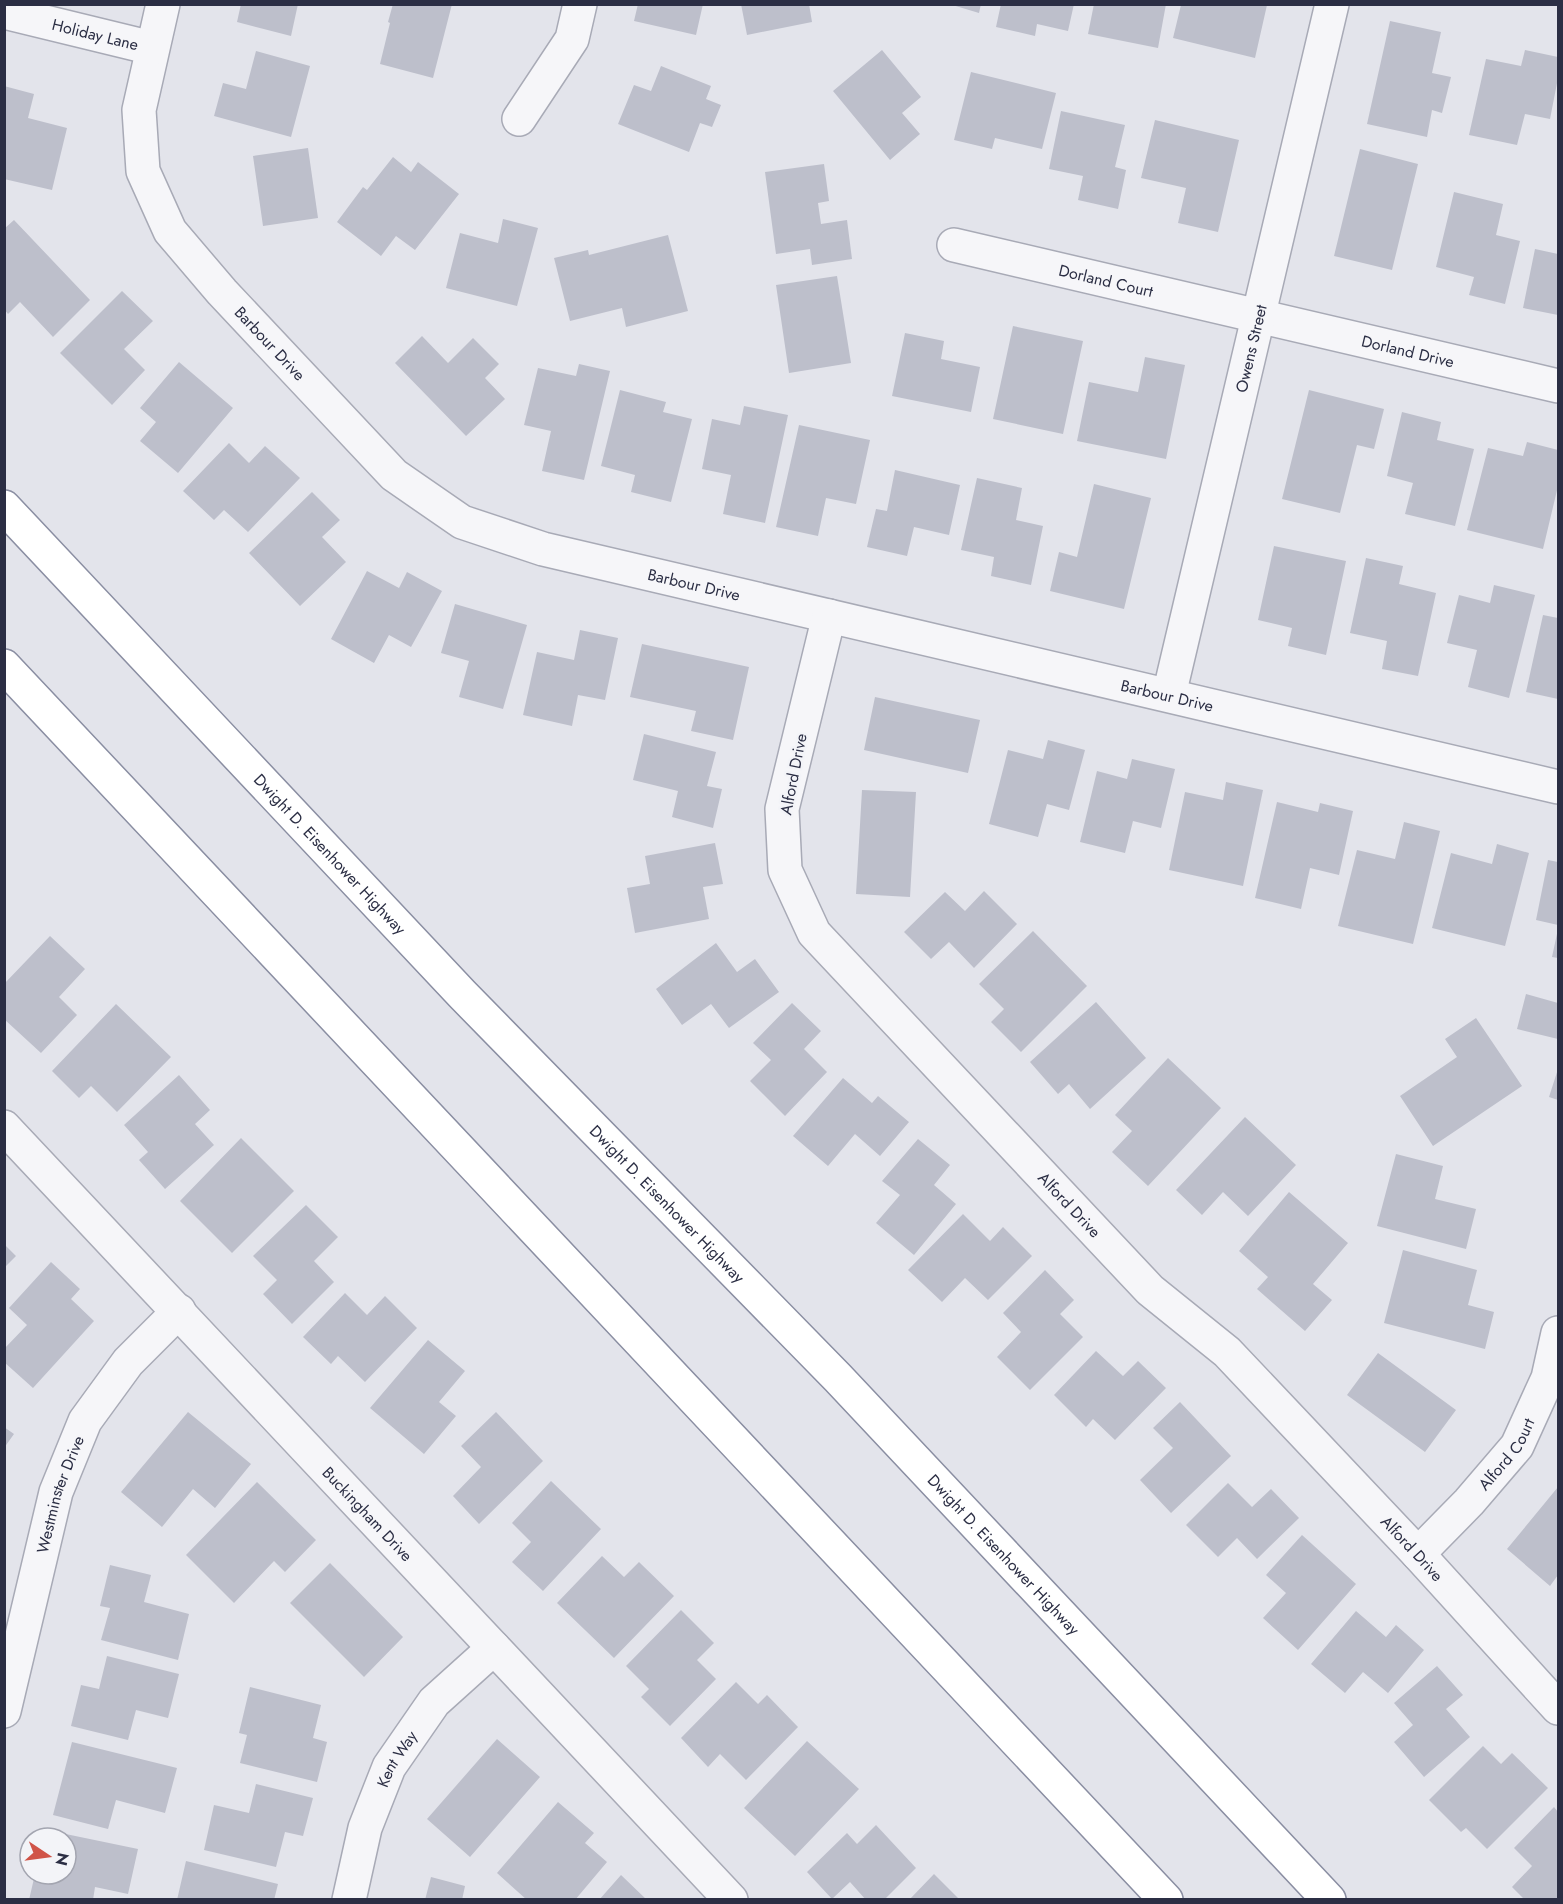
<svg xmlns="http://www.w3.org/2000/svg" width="1563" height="1904" font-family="Jost,sans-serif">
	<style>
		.building { fill: #bdbfcb }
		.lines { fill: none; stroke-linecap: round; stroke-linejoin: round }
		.street-casing { stroke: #a8aab6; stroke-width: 36 }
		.highway-casing { stroke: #8a8ea2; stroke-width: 36 }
		.street { stroke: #f6f6f9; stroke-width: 33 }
		.highway { stroke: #fff; stroke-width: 33 }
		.labels { text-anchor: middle; stroke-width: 5; stroke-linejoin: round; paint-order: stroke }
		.street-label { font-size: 16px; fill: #2b2e44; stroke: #f3f4f8 }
	</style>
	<rect width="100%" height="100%" fill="#e3e4eb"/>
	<path class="building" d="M241,4h57l-7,32 -54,-14z
		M393,4h59l-19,74 -53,-14 10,-41 -2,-1z
		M638,4h65l-7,31 -62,-14z
		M741,4h68l3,18 -65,13z
		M949,4h32l-2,9z
		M1001,4h73l-6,27 -31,-7 -2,12 -39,-9z
		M1094,4h72l-8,44 -70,-14z
		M1181,5h86l-12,53 -82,-20z
		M1390,21l51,11 -9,41 19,4 -9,36 -10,-3 -5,27 -60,-13z
		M882,50l39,47 -19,16 18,21 -30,26 -57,-69z
		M1525,50l33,7v21l-8,41 -25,-5 -8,31 -48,-10 17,-76 35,7z
		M256,51l54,15 -19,71 -77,-21 9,-33 23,6z
		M661,66l50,20 -5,13 15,6 -9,22 -12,-4 -11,29 -71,-28 16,-39 17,6z
		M971,72l85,21 -14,56 -47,-11 -3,11 -38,-9z
		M4,86l30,8 -6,24 39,10 -15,62 -48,-11z
		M1061,111l64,14 -10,42 11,3 -8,39 -40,-9 5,-24 -34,-7z
		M1155,120l84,20 -21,92 -40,-9 8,-35 -45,-10z
		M308,148l10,70 -55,8 -10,-70z
		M1360,149l58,15 -26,106 -58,-14z
		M393,157l18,15 7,-10 41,32 -44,56 -19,-14 -15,20 -44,-34 26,-35 4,3z
		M824,164l5,37 -11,2 3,21 26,-4 5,39 -40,6 -2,-16 -34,5 -11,-82z
		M1454,192l49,12 -7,31 24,6 -15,63 -36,-9 5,-18 -38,-10z
		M503,219l35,9 -21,78 -71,-18 14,-55 38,10z
		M14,220l76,80 -37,37 -33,-35 -12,12 -4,-5v-80z
		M668,235l20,76 -62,16 -4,-19 -52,13 -16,-63 34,-8 1,5z
		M1535,249l23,5v61l-35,-7z
		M837,276l14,87 -62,10 -13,-88z
		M122,291l31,30 -29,28 21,21 -33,35 -52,-52z
		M1013,326l70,15 -20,93 -70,-15z
		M905,333l39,8 -3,18 39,8 -9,45 -79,-16z
		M422,336l26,27 25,-25 26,26 -14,14 20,21 -39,37 -71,-73z
		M1145,357l40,8 -19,94 -89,-18 12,-59 49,10z
		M179,362l54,46 -55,65 -38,-32 16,-19 -16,-14z
		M579,364l31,7 -26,109 -42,-9 9,-40 -27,-6 14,-57 38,8z
		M620,390l46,12 -3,10 29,7 -21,83 -40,-10 4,-17 -34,-9z
		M1309,390l75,19 -10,40 -17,-4 -17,68 -58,-14z
		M744,406l44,9 -23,108 -42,-9 8,-39 -29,-6 10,-50 28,6z
		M1402,412l39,10 -4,18 37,9 -19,77 -50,-12 8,-31 -26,-7z
		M799,425l71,15 -14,64 -30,-6 -8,38 -42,-9z
		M1527,442l31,8v36l-15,63 -76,-19 21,-82 35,8z
		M229,443l20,20 16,-17 35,32 -52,54 -24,-22 -10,10 -31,-29z
		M895,470l65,15 -11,50 -35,-8 -7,29 -40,-9 9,-38 11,2z
		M977,478l45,10 -6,32 27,6 -12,59 -40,-9 3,-19 -33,-7z
		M1094,484l57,14 -27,111 -74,-18 9,-39 18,5z
		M312,492l28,28 -18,17 24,25 -46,44 -51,-53z
		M1274,546l72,15 -20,94 -38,-9 4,-18 -34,-8z
		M1366,558l37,8 -4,18 37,9 -18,83 -36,-7 5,-28 -37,-8z
		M367,571l32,17 8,-16 35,19 -31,56 -22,-12 -15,28 -43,-24z
		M1494,585l41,10 -26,103 -41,-11 9,-37 -30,-7 12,-48 31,8z
		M455,604l72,21 -24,84 -44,-12 10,-36 -28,-8z
		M1543,615l15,3v81l-32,-7z
		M580,630l38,8 -13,62 -27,-5 -6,31 -49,-11 14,-63 37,8z
		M642,644l107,23 -16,73 -42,-9 5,-20 -66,-14z
		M875,697l105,23 -12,53 -104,-23z
		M644,734l72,18 -9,34 15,3 -9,39 -41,-11 6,-26 -45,-11z
		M1048,740l37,10 -16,60 -22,-6 -9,33 -49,-13 19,-74 35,9z
		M1132,759l43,10 -14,59 -28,-7 -8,32 -45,-11 17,-71 30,8z
		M1226,782l37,8 -20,96 -74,-16 16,-78 38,8z
		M862,790l54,2 -6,105 -54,-3z
		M1277,802l41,10 2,-9 33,8 -14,64 -29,-7 -9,41 -46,-11z
		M1404,822l36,9 -27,113 -75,-18 19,-76 38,9z
		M715,843l8,41 -20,3 6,32 -74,14 -8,-45 23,-4 -5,-28z
		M1497,844l32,9 -24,93 -73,-18 19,-75 41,11z
		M1548,860l10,2v63l-22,-5z
		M984,891l33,33 -43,44 -25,-26 -18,17 -27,-27 41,-40 20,19z
		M1558,929v29l-6,-1z
		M1033,931l54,55 -66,66 -30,-30 13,-13 -25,-25z
		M50,936l35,33 -26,28 18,18 -36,38 -37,-34v-35z
		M716,943l21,29 18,-13 24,33 -50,36 -18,-24 -29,21 -26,-36z
		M1526,994l32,9v36l-41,-10z
		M1096,1002l50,56 -56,51 -21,-25 -11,10 -28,-32z
		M792,1003l29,28 -17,18 23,23 -42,44 -35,-35 21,-21 -18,-17z
		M116,1004l55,53 -54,55 -26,-26 -12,12 -27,-27z
		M1476,1018l46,68 -89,60 -33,-50 57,-39 -12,-18z
		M1168,1058l53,50 -73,78 -36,-34 20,-21 -17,-16z
		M1558,1069v31l-9,-3z
		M179,1075l31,35 -15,14 19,21 -49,44 -26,-29 9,-8 -24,-27z
		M843,1078l29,25 6,-7 31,26 -29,34 -25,-22 -27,32 -35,-30z
		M1245,1117l51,48 -48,51 -25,-24 -21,23 -26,-25z
		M241,1138l53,53 -62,62 -52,-52z
		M918,1139l32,26 -16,20 22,19 -42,51 -38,-32 24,-28 -18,-14z
		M1396,1154l47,12 -8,33 41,10 -10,40 -89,-23z
		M1289,1192l59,51 -35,41 19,16 -27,31 -48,-42 11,-12 -29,-26z
		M306,1205l32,32 -24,24 20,21 -42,42 -29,-30 14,-14 -24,-24z
		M963,1214l27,27 13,-14 29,29 -44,44 -23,-22 -23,24 -34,-32z
		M4,1244l12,12 -12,12z
		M1403,1250l74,20 -9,35 26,7 -9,37 -101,-26z
		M51,1262l29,27 -9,10 23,22 -61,67 -29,-26v-13l23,-24 -18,-17z
		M1045,1270l29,30 -14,14 23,23 -53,53 -33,-33 24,-25 -18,-19z
		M345,1293l22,22 18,-19 32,32 -52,54 -27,-26 -7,8 -28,-27z
		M428,1340l37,31 -26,31 17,14 -32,38 -54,-46z
		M1096,1351l27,25 15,-15 28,27 -51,52 -22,-21 -7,8 -32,-32z
		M1378,1353l78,57 -31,42 -78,-57z
		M1180,1402l51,54 -60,57 -31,-33 33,-32 -20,-20z
		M188,1412l63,52 -36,44 -22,-19 -31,38 -41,-35z
		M496,1412l47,49 -64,63 -26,-28 28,-29 -20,-21z
		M4,1427l10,7 -10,14z
		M551,1481l50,48 -58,62 -31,-29 19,-20 -19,-19z
		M257,1482l59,58 -31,32 -11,-11 -40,42 -48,-48z
		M1228,1483l24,24 19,-18 28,29 -42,41 -20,-21 -19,19 -32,-32z
		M1558,1487v88l-8,11 -43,-37z
		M1302,1535l54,49 -58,66 -35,-32 23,-25 -20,-18z
		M602,1556l22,21 15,-15 35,34 -60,62 -57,-55z
		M330,1563l73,74 -39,40 -74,-74z
		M110,1565l41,10 -7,27 45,12 -11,46 -77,-20 9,-32 -10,-2z
		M681,1610l33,33 -17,17 19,19 -46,47 -29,-29 8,-8 -23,-23z
		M1356,1611l30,26 10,-12 28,25 -36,43 -25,-21 -18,21 -34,-29z
		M107,1656l72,18 -11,44 -32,-8 -8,30 -57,-14 10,-41 18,4z
		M1437,1666l26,29 -17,14 24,28 -46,40 -30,-35 19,-17 -19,-22z
		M736,1682l22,22 9,-9 31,32 -52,53 -26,-26 -12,13 -27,-29z
		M250,1687l71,18 -8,33 14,4 -10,40 -77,-19 7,-28 -8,-2z
		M497,1739l43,38 -70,80 -43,-38z
		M807,1741l52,48 -64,67 -51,-48z
		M72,1742l105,26 -12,45 -49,-13 -8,29 -55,-14z
		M1483,1746l18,18 11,-11 36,35 -61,61 -21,-21 -5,4 -32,-32z
		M256,1784l57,14 -10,38 -18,-4 -9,35 -72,-17 10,-45 35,8z
		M558,1802l36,31 -9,10 22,19 -32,38h-48l-30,-27z
		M1554,1807l4,5v88h-33l-13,-13 20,-21 -18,-18z
		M876,1825l40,43 -32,32h-18l-16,-18 -18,17 -25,-27 40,-39 10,11z
		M56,1832l82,17 -10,45 -33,-7 -2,13h-64l6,-26h31v-36h-11z
		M186,1861l92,23 -4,16h-97z
		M934,1874l26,26h-51z
		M621,1875l26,25h-48z
		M431,1877l34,9 -3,14h-37z"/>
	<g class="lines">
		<g class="street-casing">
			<g id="street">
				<path id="s1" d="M163,4l-24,106 4,61 27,60 52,61 172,183 68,47 81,27 1015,238"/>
				<path id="s2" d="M4,12l148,36"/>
				<path d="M519,119l53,-80 8,-35"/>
				<path id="s3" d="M954,245l604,141"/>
				<path id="s4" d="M829,616l-47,193 3,61 29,63 336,357 77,62 191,202 140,154"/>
				<path id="s5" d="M1169,695l163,-691"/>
				<path id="s6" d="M4,1127l727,773"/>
				<path id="s7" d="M1418,1554l51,-52 48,-56 31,-68 10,-45"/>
				<path id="s8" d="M4,1711l52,-219 29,-71 43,-59 51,-51"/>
				<path id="s9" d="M349,1900l16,-72 24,-61 45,-65 60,-54"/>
			</g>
		</g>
		<g class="highway-casing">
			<g id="highway">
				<path id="s10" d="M4,507l458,487 376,384 491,522"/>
				<path d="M4,666l1162,1234"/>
			</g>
		</g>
		<use href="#street" class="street"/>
		<use href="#highway" class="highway"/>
	</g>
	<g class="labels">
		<g class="street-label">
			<text dy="6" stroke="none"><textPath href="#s2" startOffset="94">Holiday Lane</textPath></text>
			<text dy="6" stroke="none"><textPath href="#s3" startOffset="156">Dorland Court</textPath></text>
			<text dy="6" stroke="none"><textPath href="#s1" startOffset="386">Barbour Drive</textPath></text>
			<text dy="6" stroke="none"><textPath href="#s5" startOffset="356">Owens Street</textPath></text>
			<text dy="6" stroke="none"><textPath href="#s3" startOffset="466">Dorland Drive</textPath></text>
			<text dy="6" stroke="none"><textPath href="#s1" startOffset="890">Barbour Drive</textPath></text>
			<text dy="6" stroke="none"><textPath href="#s1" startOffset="1376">Barbour Drive</textPath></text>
			<text transform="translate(793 774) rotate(-79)" y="6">Alford Drive</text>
			<text dy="6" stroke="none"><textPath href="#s10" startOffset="476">Dwight D. Eisenhower Highway</textPath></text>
			<text dy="6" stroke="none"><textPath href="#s10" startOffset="962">Dwight D. Eisenhower Highway</textPath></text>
			<text dy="6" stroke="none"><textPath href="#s4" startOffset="702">Alford Drive</textPath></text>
			<text dy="6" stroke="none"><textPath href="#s7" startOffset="134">Alford Court</textPath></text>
			<text dy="6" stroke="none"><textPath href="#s8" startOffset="224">Westminster Drive</textPath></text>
			<text dy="6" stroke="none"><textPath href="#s6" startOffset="531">Buckingham Drive</textPath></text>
			<text dy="6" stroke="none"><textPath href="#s4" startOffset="1188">Alford Drive</textPath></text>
			<text dy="6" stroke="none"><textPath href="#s10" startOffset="1448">Dwight D. Eisenhower Highway</textPath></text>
			<text dy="6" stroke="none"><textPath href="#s9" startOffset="150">Kent Way</textPath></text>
		</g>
	</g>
	<rect width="1563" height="1904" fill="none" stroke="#2b2e44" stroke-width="12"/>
	<g transform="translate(48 1856) rotate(103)"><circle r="28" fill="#f3f4f8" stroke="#a3a5b0" stroke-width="1.5"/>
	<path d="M0-4.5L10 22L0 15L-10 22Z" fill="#d05448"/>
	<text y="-9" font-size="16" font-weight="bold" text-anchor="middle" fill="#2b2e44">N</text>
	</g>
</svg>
